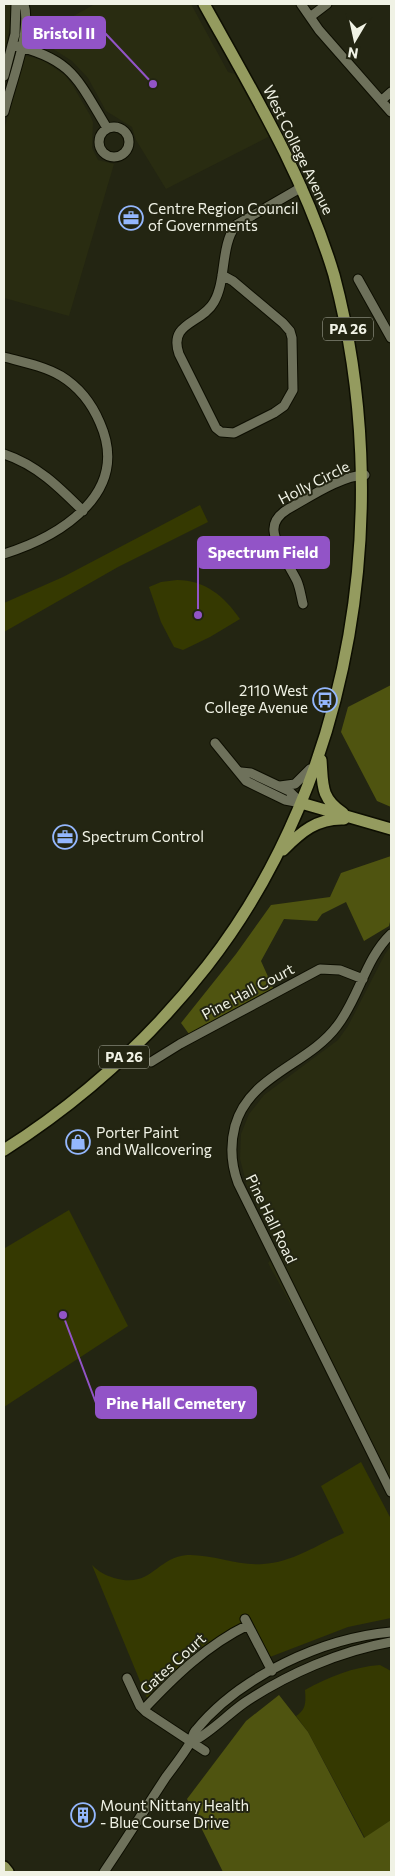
<svg xmlns="http://www.w3.org/2000/svg" width="395" height="1876" font-family="Commissioner,sans-serif">
	<style>
		.built { fill: #292c11 }
		.green { fill: #353901 }
		.forest { fill: #4f5410 }
		.lines { fill: none; stroke-linecap: round; stroke-linejoin: round }
		.minor-casing { stroke: #0d0e01; stroke-width: 11 }
		.major-casing { stroke: #0d0e01; stroke-width: 14 }
		.minor { stroke: #6e715b; stroke-width: 9 }
		.major { stroke: #949b5f; stroke-width: 11 }
		.labels { text-anchor: middle; stroke-width: 4; stroke-linejoin: round; paint-order: stroke }
		.shield { fill: #232512; stroke: #b2b4a6; stroke-width: 1 }
		.shield-label { font-size: 14px; font-weight: bold; fill: #f0f2e5 }
		.street-label { font-size: 15px; fill: #f0f2e5; stroke: #232512 }
		.poi-label { font-size: 15px; fill: #f0f2e5; stroke: #232512; text-anchor: start }
		.leader { fill: none; stroke: #9254c7; stroke-width: 2 }
		.callout-dot { fill: #9254c7; stroke: #232512; stroke-width: 2 }
		.callout { fill: #9254c7; stroke: #9254c7; stroke-width: 2 }
		.callout-label { font-size: 16px; text-anchor: middle; font-weight: bold; fill: #fff }
	</style>
	<rect width="100%" height="100%" fill="#232512"/>
	<path class="built" d="M4,4h7v2l-1,22 -6,24z
		M95,4h96l37,68 7,2 35,62 -104,53 -30,-49 -4,-13 -26,-16 -18,-33 -16,-17 -22,-14 -20,-7z
		M25,56l7,1 12,4 21,14 8,11 17,29 3,7 -1,26 6,12 16,4 -45,152 -65,-18v-168l19,-71z
		M391,946v546l-32,-63 -91,-166 11,-13 -32,-64 -7,-27 1,-25 8,-20 15,-19 74,-55 10,-14 37,-72z"/>
	<path class="green" d="M200,505l8,17 -90,45 -114,65v-29l59,-26z
		M177,580c28,0 47,16 63,39l-30,18 -27,13 -9,-3 -13,-25 -12,-35 12,-5z
		M69,1210l59,116 -124,81v-160l1,1z
		M361,1462l30,57v99l-43,9 -78,30 -20,-40 -6,-3 -4,5 2,5c-37,18 -66,45 -95,74l-55,-133c7,7 13,10 22,13 38,11 41,-20 73,-23 25,-1 51,11 76,9 28,-1 56,-20 81,-31l-23,-47z
		M380,1665l11,6v149l-26,18 -57,-106 -12,-16c10,-6 10,-14 9,-26 23,-13 48,-23 75,-25z"/>
	<path class="forest" d="M391,685v122l-14,-6 -36,-69 7,-25z
		M391,856v62l-2,8 -25,15 -18,-39 -24,12 -5,7 -33,-2 -23,42 13,29 -85,44 -8,-11 55,-69 35,-49 59,-8 11,-24z
		M279,1695l29,37 56,106 27,-18v52h-168l-36,-73 59,-78z"/>
	<g class="lines">
		<g class="minor-casing">
			<path id="minor" d="M301,4l18,26 72,82
				M310,17l17,-13
				M12,45c60,13 66,35 95,83
				M4,76l11,-42 1,-30
				M382,100l9,-8
				M4,112c7,-29 28,-81 20,-108
				M99 142a15 15 0 1 1 30 0a15 15 0 1 1-30 0Z
				M222,275l11,6 50,42 7,8 2,7 1,52 -9,16 -10,7 -40,20 -13,-1 -5,-4 -37,-74c-11,-32 23,-30 35,-52 13,-23 6,-56 22,-77l66,-38
				M358,279l33,59
				M4,357c19,5 40,9 57,19 18,11 31,28 39,47 31,70 -39,113 -96,131
				M4,454c33,11 55,33 79,57
				M303,604c-2,-8 -3,-16 -6,-23 -7,-14 -22,-36 -23,-50 -1,-10 6,-17 14,-22 22,-12 52,-33 77,-34
				M215,743l31,38 39,19 16,3
				M241,772l10,1 38,18 12,12
				M280,786l15,-2 15,-15
				M391,934c-26,25 -32,64 -54,92 -29,39 -88,49 -102,100 -5,19 -4,38 3,57l153,309
				M151,1062l29,-18 140,-75 20,1 23,9
				M245,1619l27,52
				M127,1678l13,28 6,6 59,39
				M144,1709c31,-33 63,-64 104,-84
				M192,1742c17,-8 35,-27 52,-39 43,-29 96,-52 147,-61
				M104,1872c21,-31 41,-63 62,-95 8,-11 17,-22 24,-34 3,-4 2,-9 6,-13 44,-54 127,-92 195,-98"/>
		</g>
		<g class="major-casing">
			<path id="major" d="M321,760c2,24 -1,38 22,53
				M301,803l90,26
				M283,850c18,-18 34,-32 61,-31
				M4,1150c77,-49 146,-111 203,-184 148,-190 188,-461 127,-691 -29,-97 -81,-183 -130,-271
				M4,1867l4,5"/>
		</g>
		<use href="#minor" class="minor"/>
		<use href="#major" class="major"/>
	</g>
	<defs>
		<g id="office-ring" transform="scale(1.25)"><circle r="9.5" fill="#232512" stroke="#94b7fd" stroke-width="1.5"/><path d="M-6-3h4V-5.5h4V-3h4V5H-6ZM-1-4.5V-3h2v-1.5ZM-6 0V1H6V0Z" fill="#94b7fd"/></g>
		<g id="bus-ring" transform="scale(1.25)"><circle r="9.5" fill="#232512" stroke="#94b7fd" stroke-width="1.5"/><path d="M-5-6H5V4H4V6H2V4H-2V6H-4V4H-5ZM-3.5-4V0h7V-4ZM-3.5 1.2v1.5H-2V1.2ZM2 1.2v1.5H3.5V1.2Z" fill="#94b7fd"/></g>
		<g id="shop-ring" transform="scale(1.25)"><circle r="9.5" fill="#232512" stroke="#94b7fd" stroke-width="1.5"/><path d="M-5-2.5h2.3a2.7 3.5 0 0 1 5.4 0H5L5.5 6h-11ZM-1.5-2.5h3a1.5 2.3 0 0 0-3 0Z" fill="#94b7fd"/></g>
		<g id="building-ring" transform="scale(1.25)"><circle r="9.5" fill="#232512" stroke="#94b7fd" stroke-width="1.5"/><path d="M-4-6H4V6H1V3H-1V6H-4ZM-2.5-4.3h1.7v1.8h-1.7ZM.8-4.3h1.7v1.8H.8ZM-2.5-1h1.7V.8h-1.7ZM.8-1h1.7V.8H.8Z" fill="#94b7fd"/></g>
	</defs>
	<g fill-rule="evenodd">
		<use href="#office-ring" x="131" y="218"/>
		<use href="#bus-ring" x="325" y="700"/>
		<use href="#office-ring" x="65" y="837"/>
		<use href="#shop-ring" x="78" y="1142"/>
		<use href="#building-ring" x="83" y="1815"/>
	</g>
	<g class="labels">
		<g class="shield">
			<rect x="323" y="317.5" width="50" height="23" rx="4"/>
			<rect x="99" y="1045.5" width="50" height="23" rx="4"/>
		</g>
		<g class="shield-label">
			<text x="348" y="334">PA 26</text>
			<text x="124" y="1062">PA 26</text>
		</g>
		<g class="street-label">
			<text transform="translate(298 150) rotate(64)" y="5">West College Avenue</text>
			<text transform="translate(314 483) rotate(-27)" y="5">Holly Circle</text>
			<text transform="translate(248 992) rotate(-28)" y="5">Pine Hall Court</text>
			<text transform="translate(271 1219) rotate(64)" y="5">Pine Hall Road</text>
			<text transform="translate(173 1664) rotate(-42)" y="5">Gates Court</text>
		</g>
		<g class="poi-label">
			<text x="148" y="214">Centre Region Council<tspan x="148" dy="17">of Governments</tspan></text>
			<text x="308" y="696" text-anchor="end">2110 West<tspan x="308" dy="17">College Avenue</tspan></text>
			<text x="82" y="842">Spectrum Control</text>
			<text x="96" y="1138">Porter Paint<tspan x="96" dy="17">and Wallcovering</tspan></text>
			<text x="100" y="1811">Mount Nittany Health<tspan x="100" dy="17">- Blue Course Drive</tspan></text>
		</g>
	</g>
	<path class="leader" d="M153 84L105 33M198 615L198 552M63 1315L96 1403"/>
	<g class="callout-dot">
		<circle cx="153" cy="84" r="5"/>
		<circle cx="198" cy="615" r="5"/>
		<circle cx="63" cy="1315" r="5"/>
	</g>
	<g class="callout">
		<rect x="23" y="17" width="82" height="31" rx="5"/>
		<rect x="198" y="537" width="131" height="31" rx="5"/>
		<rect x="96" y="1387" width="160" height="31" rx="5"/>
	</g>
	<g class="callout-label">
		<text x="64" y="39">Bristol II</text>
		<text x="263" y="558">Spectrum Field</text>
		<text x="176" y="1409">Pine Hall Cemetery</text>
	</g>
	<rect width="395" height="1876" fill="none" stroke="#f0f2e5" stroke-width="10"/>
	<g transform="translate(355 40) rotate(189)" stroke="#232512" stroke-width="4" paint-order="stroke">
	<path d="M0-4L9 19L0 12L-9 19Z" fill="#f0f2e5"/>
	<text y="-8" font-size="14" font-weight="bold" text-anchor="middle" fill="#f0f2e5">N</text>
	</g>
</svg>
